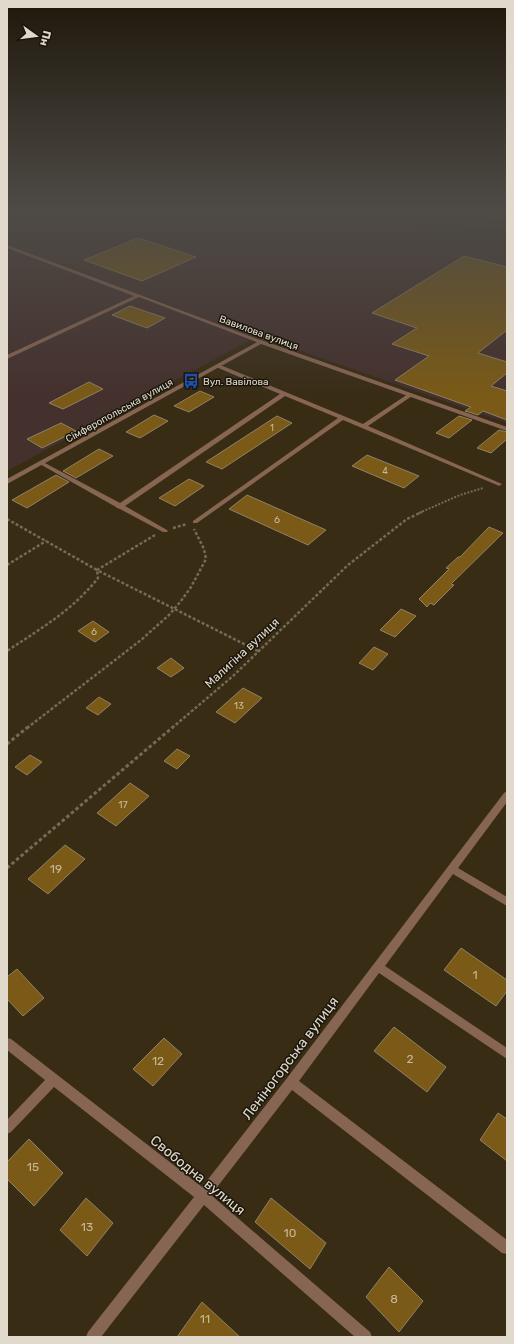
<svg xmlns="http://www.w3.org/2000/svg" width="514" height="1344" font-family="Rubik,sans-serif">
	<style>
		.industrial { fill: #44302d }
		.building { fill: #7a5a16; stroke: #908167 }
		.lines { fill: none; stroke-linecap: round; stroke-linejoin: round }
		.path-far2 { stroke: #756a56; stroke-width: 2; stroke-dasharray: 2 1.5; stroke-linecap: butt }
		.path-far1 { stroke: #756a56; stroke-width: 2.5; stroke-dasharray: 3 2; stroke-linecap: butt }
		.path { stroke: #756a56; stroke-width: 3; stroke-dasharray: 3.5 2.5; stroke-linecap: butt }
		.minor { fill: #876553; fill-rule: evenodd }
		.tertiary { fill: #876553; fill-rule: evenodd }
		.rail { stroke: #aba191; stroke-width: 2; stroke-dasharray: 1 2.5; stroke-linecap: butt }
		.labels { text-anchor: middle; stroke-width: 3; stroke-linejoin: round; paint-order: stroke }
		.far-number-label { font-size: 9px; fill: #c7b99e }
		.far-street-label { font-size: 10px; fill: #e1d9cb; stroke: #1b160b }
		.far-poi-label { font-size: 10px; fill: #e1d9cb; stroke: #1b160b; text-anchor: start }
		.number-label { font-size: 10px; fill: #c7b99e }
		.street-label { font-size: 12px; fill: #e1d9cb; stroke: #1b160b }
		.near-number-label { font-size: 12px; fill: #c7b99e }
		.near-street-label { font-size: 14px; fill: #e1d9cb; stroke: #1b160b }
	</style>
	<rect width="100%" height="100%" fill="#392c15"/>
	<path class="industrial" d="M7,210h295l205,27v186l-249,-87 -251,135z"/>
	<path class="building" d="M138,238l58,19 -54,24 -58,-21z
		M464,256l43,11v63l-29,23 29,9v11l-16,13 16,5v29l-24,-9 -5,4 -13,-4 6,-4 -76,-27 34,-24 -37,-12 25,-16 -45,-15z
		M130,306l35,12 -18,10 -35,-13z
		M89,382l14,7 -40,20 -14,-6z
		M200,391l14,6 -25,15 -15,-6z
		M154,415l14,6 -28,17 -14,-6z
		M277,416l15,7 -70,46 -16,-7z
		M459,416l13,4 -23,18 -13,-5z
		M61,423l15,8 -34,17 -15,-9z
		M499,430l8,2v7l-16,14 -14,-5z
		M99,449l14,7 -37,22 -13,-7z
		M367,455l52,21 -15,12 -52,-22z
		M56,475l13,7 -42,26 -15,-8z
		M189,479l15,7 -29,20 -16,-8z
		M247,495l79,35 -18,15 -79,-36z
		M489,527l14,6 -52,51 3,1 -20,20 -4,-2 -3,4 -8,-8 30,-30 -3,-1 12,-11h2z
		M401,609l15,7 -21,21 -15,-7z
		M93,621l16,11 -14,10 -17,-11z
		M374,647l14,7 -15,16 -14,-7z
		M171,658l13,10 -13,9 -14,-9z
		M243,688l19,10 -27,25 -19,-11z
		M99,697l12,7 -13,11 -12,-7z
		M177,749l13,7 -13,13 -13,-8z
		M30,755l12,7 -15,13 -12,-8z
		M130,783l19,13 -33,30 -19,-13z
		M65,845l20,14 -37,35 -20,-15z
		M461,948l46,32v11l-11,15 -52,-36z
		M17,969l27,29 -21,18 -16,-17v-22z
		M394,1027l52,40 -19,25 -53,-41z
		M164,1038l18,16 -29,32 -20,-17z
		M498,1113l9,6v42l-27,-21z
		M29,1139l34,34 -29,33 -27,-27v-17z
		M86,1198l27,25 -26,33 -27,-26z
		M271,1198l55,45 -16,26 -55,-47z
		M389,1267l34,34 -24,31 -33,-35z
		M202,1302l38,35h-63z"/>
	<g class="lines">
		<path class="path-far2" d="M419,513l41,-18 23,-7"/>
		<path class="path-far1" d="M7,519l90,51 1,8c-25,32 -58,51 -91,73
			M173,528l14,-4
			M155,535l-58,35 161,81
			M7,565l39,-24
			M27,728l114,-88 28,-25 12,-14 10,-14 15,-28 -2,-10 -10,-20
			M172,728l61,-52 115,-111 59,-46 15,-7"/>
		<path class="path" d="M7,744l21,-17
			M7,868l166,-141"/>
		<path class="minor" d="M7,245l256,96 1,1 -5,1 -120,-46 -132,62v-4l127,-59 -127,-48z
			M218,364l145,60 45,-30h4v2l-44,30 134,58 -3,2 -2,-1 -154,-65 -146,103h-4v-2l145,-103 -53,-22 -160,110 42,24 1,1 -1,1h-4l-43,-23 -3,-1 -1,-1 -78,-44 3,-2 2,1 77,41 160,-109 -64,-27 -1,-1z
			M507,791v11l-49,66 49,29v9l-54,-32 -68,92 122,82v11l-128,-86 -80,108 208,159v14l-5,-1 -210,-163 -81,105 159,137 2,5h-17l-151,-132 -103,132h-15l2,-5 106,-135 -140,-110 -43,45 -4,2v-14l38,-40 -38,-30v-12l4,1 191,148 85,-109 217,-285z"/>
		<path class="tertiary" d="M261,340l246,87v4l-246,-87 -254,140v-5z"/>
		<path class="rail" d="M447,210l60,8
			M492,210l15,3
			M7,216l17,-6"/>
	</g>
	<linearGradient id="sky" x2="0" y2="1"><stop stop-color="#1f180c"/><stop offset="0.53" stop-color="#4e4b46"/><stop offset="1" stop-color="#4e4b46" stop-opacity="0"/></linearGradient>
	<rect width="514" height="398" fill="url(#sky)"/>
	<defs>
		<g id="bus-bare" transform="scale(1.2)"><path d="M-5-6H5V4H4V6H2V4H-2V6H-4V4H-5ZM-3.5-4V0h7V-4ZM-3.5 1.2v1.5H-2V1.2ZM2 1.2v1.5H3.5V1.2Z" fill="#1a4fb4" stroke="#1b160b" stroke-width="2.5" paint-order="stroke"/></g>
	</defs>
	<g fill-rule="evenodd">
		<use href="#bus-bare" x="191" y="381"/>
	</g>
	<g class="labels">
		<g class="far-number-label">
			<text x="272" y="431">1</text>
			<text x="385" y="474">4</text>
		</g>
		<g class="far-street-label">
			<text transform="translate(259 332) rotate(20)" y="4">Вавилова вулиця</text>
			<text transform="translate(119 410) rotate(-29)" y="4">Сімферопольська вулиця</text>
		</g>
		<g class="far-poi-label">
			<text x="203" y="385">Вул. Вавілова</text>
		</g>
		<g class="number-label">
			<text x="277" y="523">6</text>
			<text x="94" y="635">6</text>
			<text x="239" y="709">13</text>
			<text x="123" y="808">17</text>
		</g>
		<g class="street-label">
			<text transform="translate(242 653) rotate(-43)" y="4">Малигіна вулиця</text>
		</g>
		<g class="near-number-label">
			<text x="56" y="873">19</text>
			<text x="475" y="979">1</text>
			<text x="410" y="1063">2</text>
			<text x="158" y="1065">12</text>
			<text x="33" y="1171">15</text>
			<text x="87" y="1231">13</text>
			<text x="290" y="1237">10</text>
			<text x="394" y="1303">8</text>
			<text x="205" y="1323">11</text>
		</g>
		<g class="near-street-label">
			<text transform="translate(290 1058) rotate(-53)" y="5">Леніногорська вулиця</text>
			<text transform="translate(198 1175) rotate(39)" y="5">Свободна вулиця</text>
		</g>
	</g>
	<rect width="514" height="1344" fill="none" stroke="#e1d9cb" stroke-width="16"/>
	<g transform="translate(36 36) rotate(104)" stroke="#1b160b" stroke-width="3" paint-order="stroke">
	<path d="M0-3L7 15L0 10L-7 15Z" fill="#e1d9cb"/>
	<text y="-6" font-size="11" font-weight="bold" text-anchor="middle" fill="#e1d9cb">Пн</text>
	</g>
</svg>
